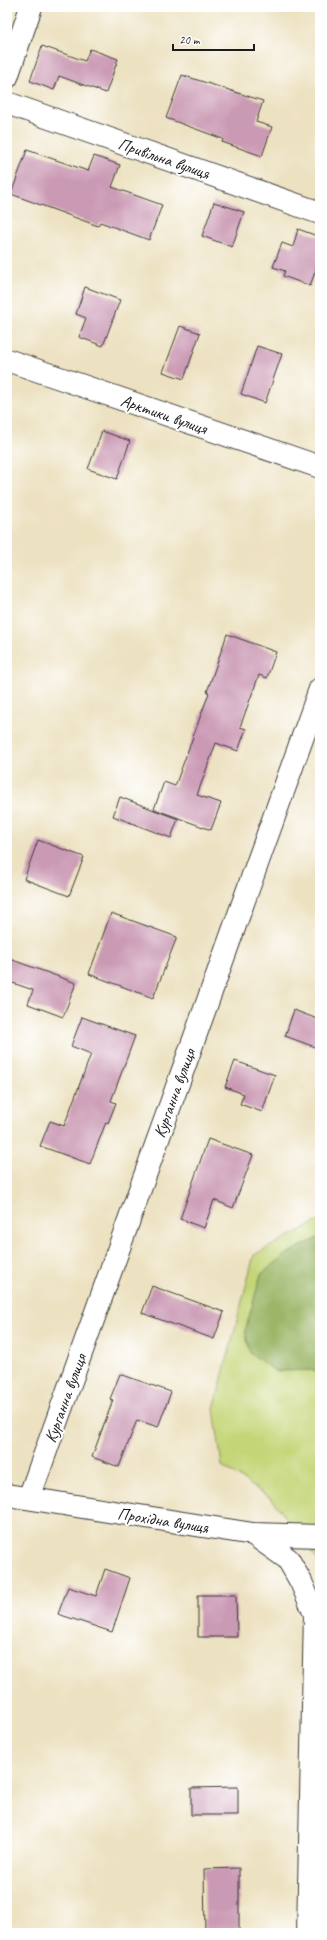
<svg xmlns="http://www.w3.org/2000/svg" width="327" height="1940" font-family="Caveat,sans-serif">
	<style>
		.green { fill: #c4d577; stroke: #70784a }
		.forest { fill: #9bb668; stroke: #5c6942 }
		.building { fill: #ca99b4 }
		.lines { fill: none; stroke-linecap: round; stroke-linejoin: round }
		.street-casing { stroke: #3b3a35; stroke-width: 24 }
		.street { stroke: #fff; stroke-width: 22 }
		.labels { text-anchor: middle; stroke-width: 4; stroke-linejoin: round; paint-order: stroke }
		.street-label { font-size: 17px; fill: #1c1c1c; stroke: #fff }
	</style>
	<rect width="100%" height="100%" fill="#fff"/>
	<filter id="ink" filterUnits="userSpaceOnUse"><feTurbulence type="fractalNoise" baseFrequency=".025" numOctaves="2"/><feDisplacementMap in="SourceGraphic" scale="8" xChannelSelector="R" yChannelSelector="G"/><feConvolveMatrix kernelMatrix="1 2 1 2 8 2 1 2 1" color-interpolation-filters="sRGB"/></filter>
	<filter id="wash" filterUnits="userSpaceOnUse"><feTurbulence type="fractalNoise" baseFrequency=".012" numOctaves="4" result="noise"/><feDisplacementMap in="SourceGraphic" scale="16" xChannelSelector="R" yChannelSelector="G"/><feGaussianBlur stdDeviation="0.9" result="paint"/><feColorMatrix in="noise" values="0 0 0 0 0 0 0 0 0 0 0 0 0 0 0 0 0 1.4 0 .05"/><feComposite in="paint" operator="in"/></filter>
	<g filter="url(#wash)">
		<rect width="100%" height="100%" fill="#ece1c0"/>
		<path class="green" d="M320,1220v17l-30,15 -15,119 45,-1v193l-48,-64 -50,-33 -8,-57 40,-154z"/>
		<path class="forest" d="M320,1237v133l-45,1 -25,-18 -5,-22 16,-57 29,-22z"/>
		<g id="blocks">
			<path class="building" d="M42,46l43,15 5,-12 28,10 -12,34 -47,-17 -5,14 -24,-9z
				M182,75l81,26 -7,21 16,5 -10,29 -40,-14 1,-3 -57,-21z
				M27,150l61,21 6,-15 26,9 -8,22 50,18 -13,35 -49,-18 -2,4 -87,-32z
				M214,202l30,10 -12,35 -30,-11z
				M298,229l22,8v21l-10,28 -27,-10 2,-5 -12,-4 9,-24 11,4z
				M85,287l35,13 -17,46 -24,-9 7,-19 -10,-4z
				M180,326l20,7 -16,46 -21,-7z
				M257,346l25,8 -17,49 -24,-9z
				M102,431l28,10 -13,38 -29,-10z
				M227,634l49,18 -9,26 -8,-3 -19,52 6,2 -8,22 -22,-8 -19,52 24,8 -10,27 -57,-21 10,-27 11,4 34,-93 -2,-1z
				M120,797l58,22 -7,19 -58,-22z
				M38,840l46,17 -15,39 -45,-17z
				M111,913l66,24 -24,61 -64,-24z
				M7,958l69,25 -13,34 -35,-13 5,-14 -26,-9z
				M294,1010l26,10v12l-5,15 -30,-11z
				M82,1017l53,19 -24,65 5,2 -8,20 -2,-1 -16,42 -50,-18 10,-25 14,5 27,-72 -20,-8z
				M235,1061l40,14 -13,37 -22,-8 4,-10 -19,-7z
				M208,1139l45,16 -20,53 -19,-8 -10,28 -24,-9z
				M152,1286l72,26 -10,27 -72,-26z
				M120,1374l51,18 -13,35 -21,-7 -18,47 -27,-10 21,-57 -3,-1z
				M105,1569l25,9 -18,54 -54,-18 10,-27 28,9z
				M198,1595h38l1,42h-39z
				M238,1787v28h-47v-27z
				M239,1868v65h-34l-1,-64z"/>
		</g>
	</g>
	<g filter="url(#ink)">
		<use href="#blocks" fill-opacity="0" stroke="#3b3a35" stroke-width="1"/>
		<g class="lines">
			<g class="street-casing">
				<path id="street" d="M7,77l24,-70
					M7,103l313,110
					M7,360l313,107
					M7,1495l246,39 67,2
					M29,1498l291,-809
					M253,1534l35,25 13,23 14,32 -7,319"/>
			</g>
			<use href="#street" class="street"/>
		</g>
	</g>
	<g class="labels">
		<g class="street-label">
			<text transform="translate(164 158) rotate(19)" y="6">Привільна вулиця</text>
			<text transform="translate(164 414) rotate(19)" y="6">Арктики вулиця</text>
			<text transform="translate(174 1093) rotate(-70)" y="6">Курганна вулиця</text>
			<text transform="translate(65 1398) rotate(-70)" y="6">Курганна вулиця</text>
			<text transform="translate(163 1520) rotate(9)" y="6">Прохідна вулиця</text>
		</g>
	</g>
	<rect width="327" height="1940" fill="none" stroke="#fff" stroke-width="24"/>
	<path d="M173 44v6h81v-6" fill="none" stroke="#1c1c1c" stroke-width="2"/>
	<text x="179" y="44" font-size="12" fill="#1c1c1c" stroke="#ffffff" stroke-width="3" paint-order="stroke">20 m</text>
</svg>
